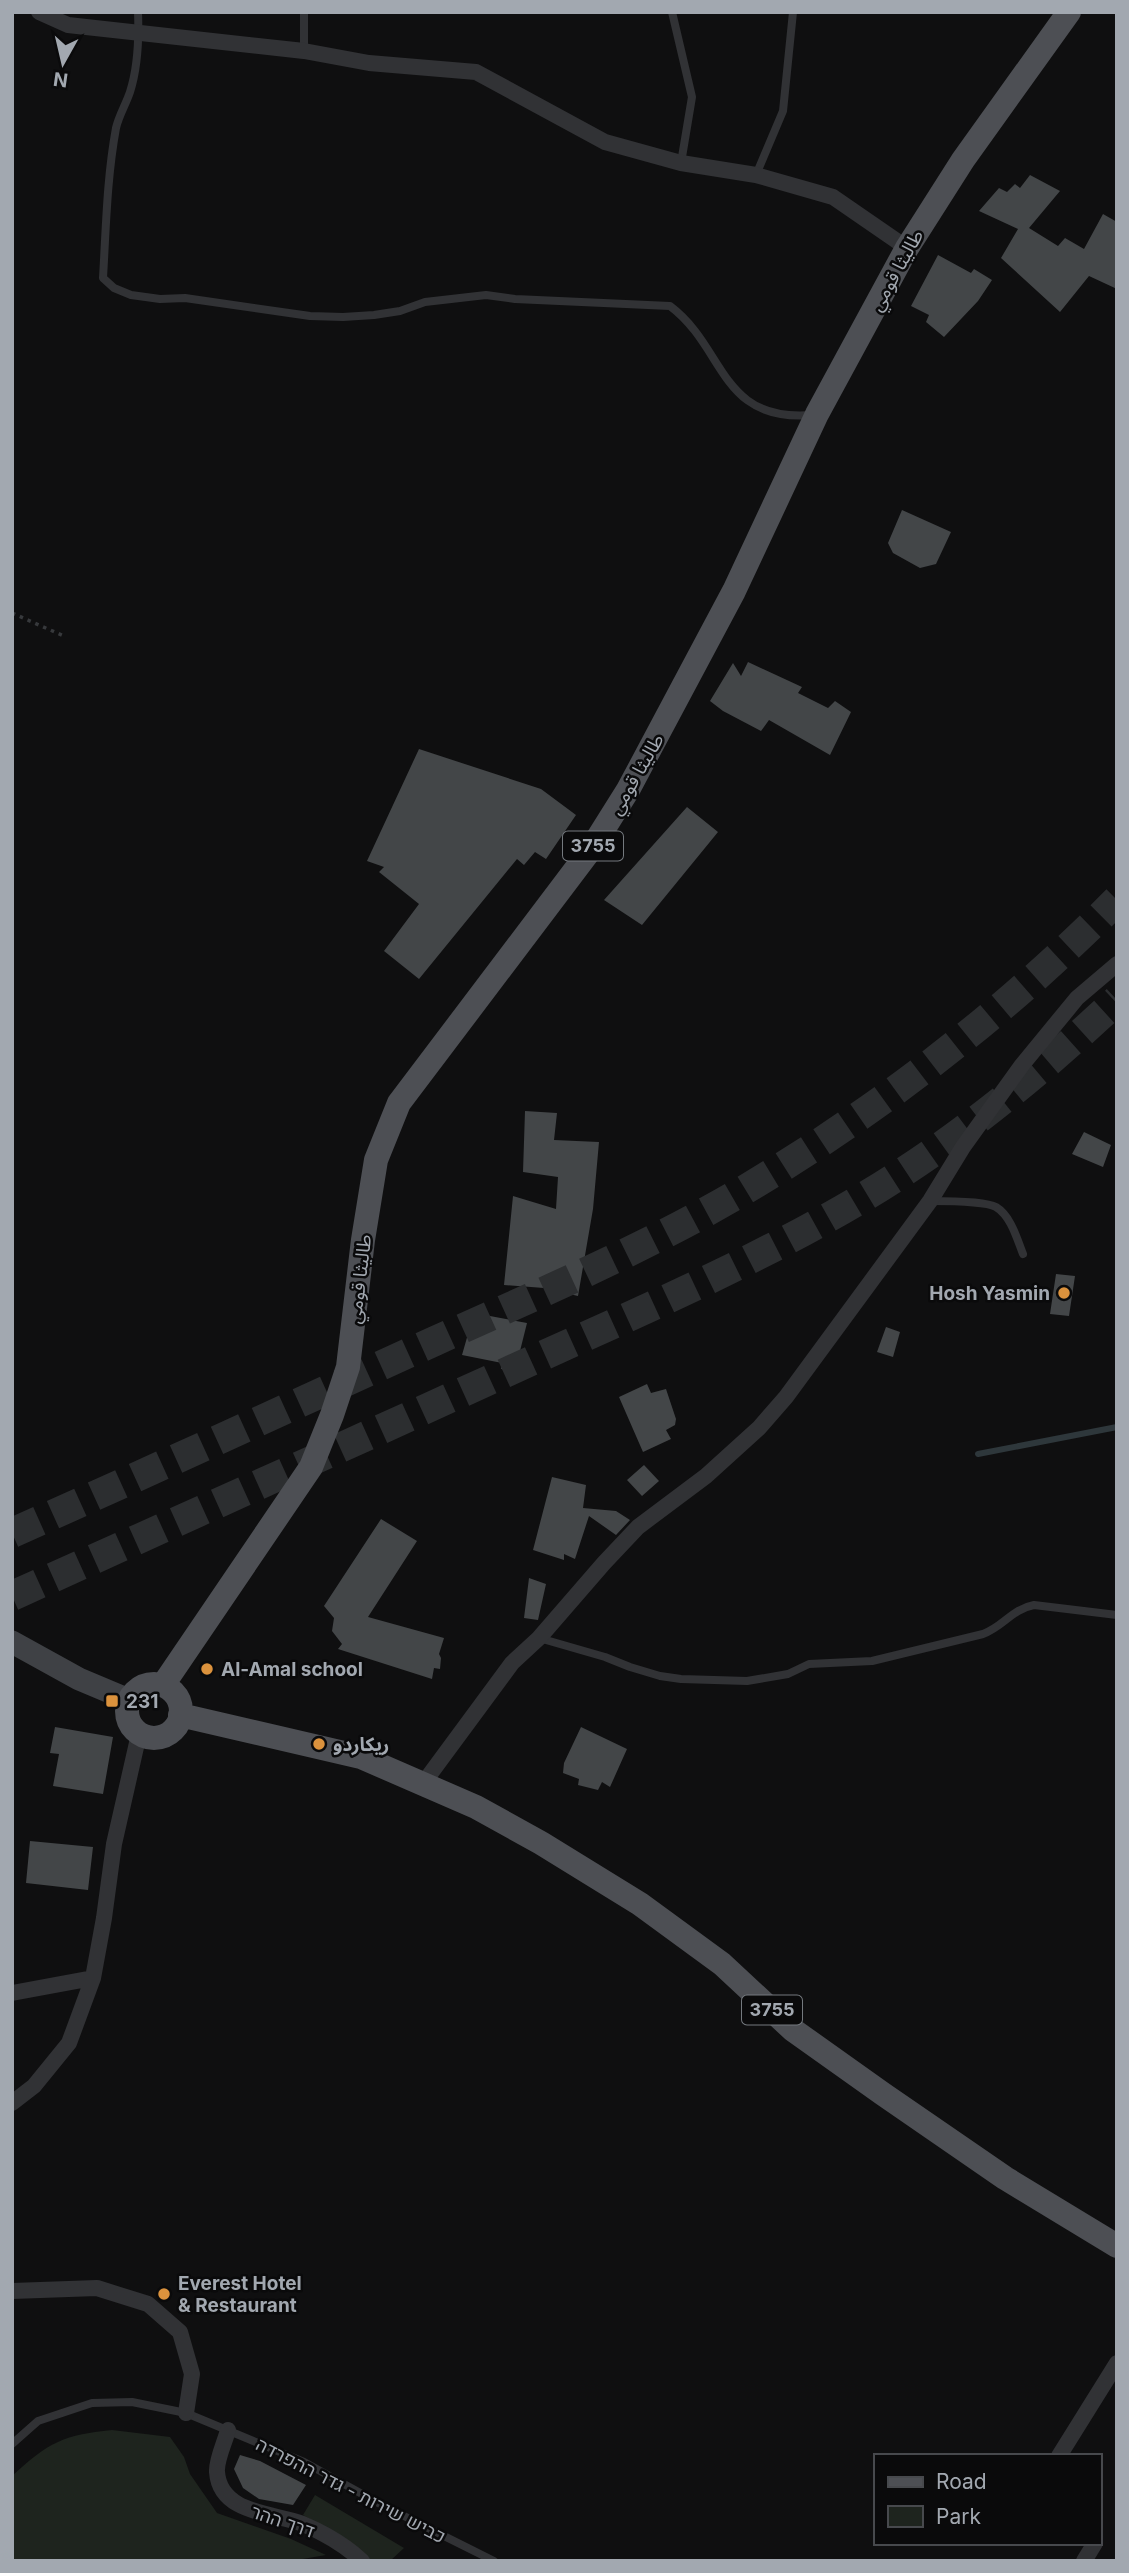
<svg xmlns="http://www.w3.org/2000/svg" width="1129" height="2573" font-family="Inter,'Noto Sans Arabic',Heebo,sans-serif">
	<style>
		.green { fill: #1e241e }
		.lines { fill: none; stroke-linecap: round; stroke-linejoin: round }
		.stream { stroke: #2e373b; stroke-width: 6 }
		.building { fill: #434648 }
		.highway-tunnel { stroke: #2c2e30; stroke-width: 30; stroke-dasharray: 30 15; stroke-linecap: butt }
		.path { stroke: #37393c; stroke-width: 3.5; stroke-dasharray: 3.5 5; stroke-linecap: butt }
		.lane { stroke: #313235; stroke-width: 8 }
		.street { stroke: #313235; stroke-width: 16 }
		.secondary { stroke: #3f4145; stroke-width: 23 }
		.primary { stroke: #4d4f54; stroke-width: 24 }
		.poi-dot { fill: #db923d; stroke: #0a0a0b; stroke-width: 2.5 }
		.labels { text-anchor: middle; stroke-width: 5; stroke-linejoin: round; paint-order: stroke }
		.shield { fill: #0a0a0b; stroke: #74797e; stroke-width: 2 }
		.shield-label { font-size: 18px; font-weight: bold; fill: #a2a8b0 }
		.street-label { font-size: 19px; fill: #a2a8b0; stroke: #0a0a0b }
		.poi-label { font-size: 19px; font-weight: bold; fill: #a2a8b0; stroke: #0a0a0b; text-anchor: start }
	</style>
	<rect width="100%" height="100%" fill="#0f0f10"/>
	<path class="green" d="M112,2430l58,7 14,20 6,17 27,39 74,26 35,16 -35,6h-279v-85c37,-34 51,-41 100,-46z
		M315,2495l89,53 -14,13h-19l-36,-28 -32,-18z"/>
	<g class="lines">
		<path class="stream" d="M978,1454l139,-27"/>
	</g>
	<path class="building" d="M1030,175l30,16 -31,37 29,18 7,-8 19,11 19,-35 14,8v67l-28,-13 -29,36 -59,-54 17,-29 -39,-18 20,-23 8,4 8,-8 5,4z
		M938,255l33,18 3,-4 18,11 -14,21 -34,36 -18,-15 3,-7 -18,-9z
		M902,510l49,22 -15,32 -16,4 -27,-15 -5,-10z
		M748,662l54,25 -4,6 30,15 7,-7 16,11 -21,43 -61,-35 -8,11 -38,-20 -13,-10 23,-38 8,13z
		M419,749l122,40 35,26 -30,44 -11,-7 -11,13 -7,-6 -98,120 -35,-28 35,-47 -40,-32 5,-5 -17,-6z
		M687,807l31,25 -76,93 -38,-25z
		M525,1111l32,2 -3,27 45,2 -6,67 -15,87 -34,-8 -40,-3 9,-89 43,13 2,-32 -35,-5z
		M1084,1132l27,13 -8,22 -31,-13z
		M1056,1274l19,2 -6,40 -19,-2z
		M474,1313l53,10 -12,48 -14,-2 1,-6 -40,-8z
		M886,1327l14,5 -7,25 -16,-5z
		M647,1384l4,9 15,-4 10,30 -1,6 -9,5 5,9 -28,13 -24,-55z
		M644,1465l15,16 -17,15 -15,-16z
		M552,1477l34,8 -3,23 33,3 14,9 -14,15 -27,-19 -14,43 -11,-5v6l-31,-10z
		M381,1519l36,22 -49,76 76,21 -5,16 2,4 -1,11 -6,-1 -2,11 -94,-30 4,-5 -10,-13 2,-13 -10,-12z
		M529,1578l17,6 -8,36 -14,-2z
		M55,1727l58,10 -10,57 -50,-8 6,-32 -9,-1z
		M581,1727l46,22 -17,38 -8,-5 -4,8 -20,-5 1,-6 -16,-6 1,-10z
		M30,1841l63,6 -5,43 -62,-7z
		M240,2455l20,6 46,24 -13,20 -34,-6 -16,-11 -9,-19z"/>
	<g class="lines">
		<path class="highway-tunnel" d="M12,1533c141,-63 282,-128 423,-192 101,-46 204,-90 301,-146 141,-83 265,-179 381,-295
			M12,1596c162,-73 324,-146 486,-220 120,-55 244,-107 359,-175 95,-56 179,-125 260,-201"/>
		<path class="path" d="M12,613l54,24"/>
		<path class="lane" d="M138,12c1,26 0,55 -8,80 -4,12 -11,23 -14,36 -9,49 -10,99 -13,150l11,10 17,7 29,4 25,-1 125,18 33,1 31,-2 26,-4 25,-9 61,-7 29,4 155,7c56,42 49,116 141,109
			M672,12l20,85 -11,66
			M304,51v-39
			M756,175l27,-64 10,-99
			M930,1201c13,0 55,0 66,6 15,9 21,32 27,47
			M539,1638l66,19 25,10 30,9 21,3 66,2 41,-7 21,-10 63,-3 111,-27c20,-7 29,-25 51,-29l83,10
			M12,2444l26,-23 54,-18 40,-1 54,11 118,49 78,43 112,56"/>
		<path class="street" d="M39,12l29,13 236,26 65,12 107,9 129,70 76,21 75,12 77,22 74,51
			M422,1785l90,-122 27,-25 65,-75 34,-36 68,-51 53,-48 27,-31 144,-196 33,-54 59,-82 55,-67 40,-34
			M12,1993l81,-15
			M12,2103l22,-17 35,-43 24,-65 11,-60 10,-74 25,-110
			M12,2291l85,-3 51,16 32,28 12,42 -6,39
			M228,2430c-3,12 -12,30 -11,42 3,42 57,41 86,52 21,9 42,21 59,37
			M1059,2456l58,-93
			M1084,2561l11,-18"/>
		<path class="secondary" d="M12,1642l67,37 50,21"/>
		<path class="primary" d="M127 1711a27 27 0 1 1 54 0a27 27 0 1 1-54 0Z
			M163,1685l148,-218 21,-52 16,-48 15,-127 13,-80 23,-57 192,-254 37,-59 106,-199 83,-177 90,-166 56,-88 106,-148
			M180,1715l181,42 115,50 65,36 99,61 82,60 71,66 90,64 122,84 112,68"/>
	</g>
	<g class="poi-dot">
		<circle cx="1064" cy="1293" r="7"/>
		<circle cx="207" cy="1669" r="7"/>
		<rect x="105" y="1694" width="14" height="14" rx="3.5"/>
		<circle cx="319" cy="1744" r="7"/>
		<circle cx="164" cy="2294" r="7"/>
	</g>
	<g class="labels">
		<g class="shield">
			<rect x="563" y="831.5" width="60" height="29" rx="5"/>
			<rect x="742" y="1995.5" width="60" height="29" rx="5"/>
		</g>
		<g class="shield-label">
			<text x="593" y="852">3755</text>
			<text x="772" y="2016">3755</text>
		</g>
		<g class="street-label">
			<text transform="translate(896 270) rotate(-61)" y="7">طاليثا قومي</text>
			<text transform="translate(636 774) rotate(-60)" y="7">طاليثا قومي</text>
			<text transform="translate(359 1279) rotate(-83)" y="7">طاليثا قومي</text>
			<text transform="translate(351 2490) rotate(27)" y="7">כביש שירות - גדר ההפרדה</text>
			<text transform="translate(283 2521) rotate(19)" y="7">דרך ההר</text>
		</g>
		<g class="poi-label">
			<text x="1050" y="1300" text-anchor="end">Hosh Yasmin</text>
			<text x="221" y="1676">Al-Amal school</text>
			<text x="126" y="1708">231</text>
			<text x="333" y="1751">ريكاردو</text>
			<text x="178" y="2290">Everest Hotel<tspan x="178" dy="22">&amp; Restaurant</tspan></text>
		</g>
	</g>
	<rect width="1129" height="2573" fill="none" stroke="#a2a8b0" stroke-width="28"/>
	<rect x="874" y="2454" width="228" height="91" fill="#0a0a0b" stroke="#47494d" stroke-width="2"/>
	<rect x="888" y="2477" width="35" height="10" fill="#4d4f54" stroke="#47494d" stroke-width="2"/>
	<text x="936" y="2489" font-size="21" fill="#a2a8b0">Road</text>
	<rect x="888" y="2506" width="35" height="21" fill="#1e241e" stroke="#47494d" stroke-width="2"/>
	<text x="936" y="2524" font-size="21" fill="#a2a8b0">Park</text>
	<g transform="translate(63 63) rotate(188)" stroke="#0a0a0b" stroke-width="5" paint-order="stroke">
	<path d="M0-5L12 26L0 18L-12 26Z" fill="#a2a8b0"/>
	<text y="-10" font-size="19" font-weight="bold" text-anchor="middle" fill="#a2a8b0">N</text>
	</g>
</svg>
